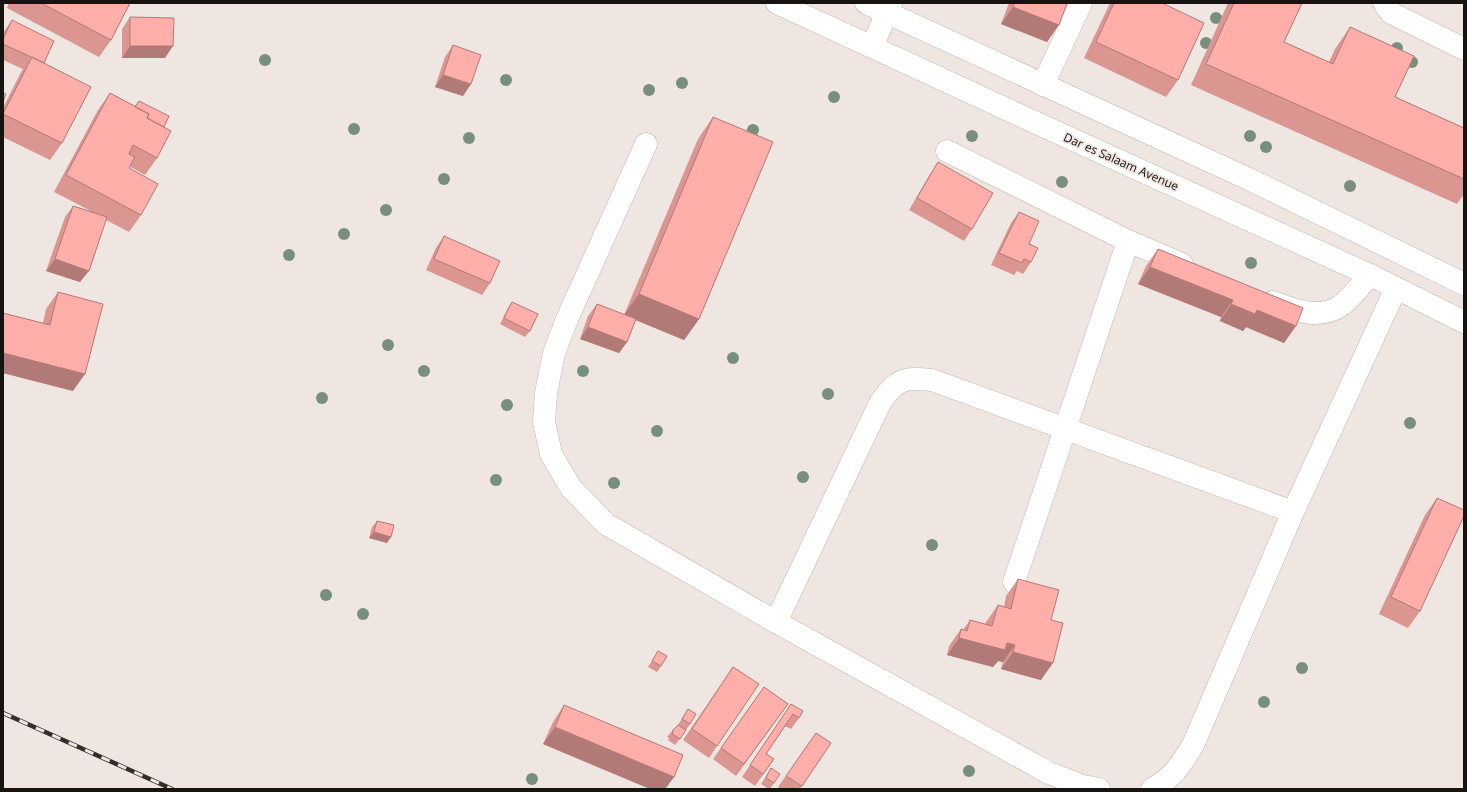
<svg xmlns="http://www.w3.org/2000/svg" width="1467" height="792" font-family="'Open Sans',sans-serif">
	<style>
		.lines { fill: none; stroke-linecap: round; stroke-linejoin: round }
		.minor-casing { stroke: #c2b9b5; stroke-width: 23 }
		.highway-casing { stroke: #c2b9b5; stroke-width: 23 }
		.minor { stroke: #fff; stroke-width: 22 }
		.highway { stroke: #fff; stroke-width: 22 }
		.rail-casing { stroke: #322e2c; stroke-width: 4.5 }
		.rail { stroke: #efe6e2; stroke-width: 3; stroke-dasharray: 9; stroke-linecap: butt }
		.tree { fill: #778f7c }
		.wall { fill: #db9691 }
		.shaded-wall { fill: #b27a76 }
		.building { fill: #ffaea9; stroke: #b27a76 }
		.labels { text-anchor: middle; stroke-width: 3.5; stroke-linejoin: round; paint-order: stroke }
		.street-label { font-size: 12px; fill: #161311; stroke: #efe6e2 }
	</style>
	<rect width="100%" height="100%" fill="#efe6e2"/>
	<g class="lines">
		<g class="minor-casing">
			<path id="minor" d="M1384,3l7,10 73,36
				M872,47l19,-44
				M1043,85l38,-82
				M646,144l-79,175 -13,34 -8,40 -2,29 7,32 20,34 35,36 170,98 273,151 34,13 16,3
				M947,151l181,90 54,23
				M1273,302c23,9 47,18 69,3 10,-8 19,-20 28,-30
				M1014,582l114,-341
				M776,622l104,-219c16,-24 24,-26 52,-23l361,132
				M1152,789c23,-13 27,-22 41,-44l100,-233 103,-224"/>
		</g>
		<g class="highway-casing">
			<path id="highway" d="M777,3l253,117 340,155 94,47
				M866,3l387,178 211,103"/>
		</g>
		<use href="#minor" class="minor"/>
		<use href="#highway" class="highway"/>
		<g class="rail-casing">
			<path id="rail" d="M3,713l169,76"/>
		</g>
		<use href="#rail" class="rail"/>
	</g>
	<g class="tree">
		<circle cx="1216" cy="18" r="6"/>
		<circle cx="1206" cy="43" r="6"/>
		<circle cx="1397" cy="48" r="6"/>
		<circle cx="265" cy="60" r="6"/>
		<circle cx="1412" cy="62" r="6"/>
		<circle cx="506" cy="80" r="6"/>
		<circle cx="682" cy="83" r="6"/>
		<circle cx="649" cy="90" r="6"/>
		<circle cx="834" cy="97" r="6"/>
		<circle cx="354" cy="129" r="6"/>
		<circle cx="753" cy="130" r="6"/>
		<circle cx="972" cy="136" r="6"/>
		<circle cx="1250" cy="136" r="6"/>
		<circle cx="469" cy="138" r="6"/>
		<circle cx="1266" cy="147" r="6"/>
		<circle cx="444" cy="179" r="6"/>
		<circle cx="1062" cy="182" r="6"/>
		<circle cx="1350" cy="186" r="6"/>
		<circle cx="386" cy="210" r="6"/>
		<circle cx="344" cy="234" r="6"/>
		<circle cx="289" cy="255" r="6"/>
		<circle cx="1251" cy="263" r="6"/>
		<circle cx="388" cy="345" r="6"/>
		<circle cx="733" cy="358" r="6"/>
		<circle cx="424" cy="371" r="6"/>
		<circle cx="583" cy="371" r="6"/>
		<circle cx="828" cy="394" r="6"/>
		<circle cx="322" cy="398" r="6"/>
		<circle cx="507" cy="405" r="6"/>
		<circle cx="1410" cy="423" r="6"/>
		<circle cx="657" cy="431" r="6"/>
		<circle cx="803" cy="477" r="6"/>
		<circle cx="496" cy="480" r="6"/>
		<circle cx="614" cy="483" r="6"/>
		<circle cx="932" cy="545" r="6"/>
		<circle cx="326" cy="595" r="6"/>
		<circle cx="363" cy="614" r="6"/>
		<circle cx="1302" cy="668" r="6"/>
		<circle cx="1264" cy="702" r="6"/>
		<circle cx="969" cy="771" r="6"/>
		<circle cx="532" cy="779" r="6"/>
	</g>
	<path class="wall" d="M9,3h121l-19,37 -12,17 -92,-49z
		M1009,3h58l-20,39 -46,-18z
		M1110,3h52l16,77 -12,17 -82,-39z
		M1228,3h74l-18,39 45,20 6,-13 15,-22 45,70 69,31v66l-7,10 -266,-119z
		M130,17l35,41h-43v-29z
		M12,20l32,43 18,80 -12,17 -47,-23v-29l17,-34 3,-5 -20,-9v-27z
		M453,45l10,51 -28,-9 10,-30z
		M110,93l25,13 4,-5 25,26 -7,31 -12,17 -16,-9v2l12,47 -12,17 -23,-12 -26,62 -34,-11 19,-54 8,-11 18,5 -37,-19 44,-82z
		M713,117l-14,202 -15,21 -49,-20 -8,22 -8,11 -39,-14 8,-23 9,-12 27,11 74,-176z
		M938,162l34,67 -8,12 -55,-31 21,-36z
		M1019,212l10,32 2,18 -8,12 -6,-3 -3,4 -23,-10 20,-42z
		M444,236l46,47 -8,12 -56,-25 10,-22z
		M1158,249l145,59 -19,35 -38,-16 -3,4 -23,-10 1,-4 -83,-33 8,-18z
		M58,292l15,99 -70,-18v-60l40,10 3,-14z
		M512,302l18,29 -5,6 -25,-13 8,-16z
		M1437,498l-17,113 -12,17 -29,-14 46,-99z
		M377,521l10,22 -18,-5 3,-11z
		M1018,579l33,41 -10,60 -40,-11 2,-7 -5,-1 -5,6 -46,-12 2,-9 12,-17 2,1 7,-10 15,4 1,-2 12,-17 6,2 2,-11z
		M658,651l3,15 -4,6 -9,-5z
		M733,667l-16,79 -8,12 -26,-18z
		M764,687l24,17 -52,72 -23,-17z
		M791,704l8,14 -8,11 -6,-3 -19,28 8,5 -19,27 -13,-9z
		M564,705l110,72 -9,12h-15l-107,-45 10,-22z
		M688,709l2,15 -4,6 -7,-4 7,4 -11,15 -7,-5 1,-2 -2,-1 5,-6 6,-6z
		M816,733l15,10 -31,46h-19l-3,-2z
		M771,768l3,15 -4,6h-1l-8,-5z"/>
	<path class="shaded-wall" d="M1013,7l46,18 -12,17 -46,-18z
		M130,46h43l-8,12h-43z
		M443,75l28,9 -8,12 -28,-9z
		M55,259l34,12 -9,11 -34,-11z
		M1150,267l83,33 -12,17 -83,-33z
		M639,294l60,25 -15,21 -60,-25z
		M1231,304l26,6 39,16 -12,17 -38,-16 -3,4 -23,-10z
		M588,327l39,15 -8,11 -39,-14z
		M3,353l82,21 -12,17 -70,-18z
		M374,532l17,5 -4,6 -18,-5z
		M959,638l48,5 8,2 -12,17 -5,-1 -5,6 -46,-12z
		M1013,652l40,11 -12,17 -40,-11z
		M555,727l119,50 -9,12h-15l-107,-45z"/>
	<path class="building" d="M41,3h89l-19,37z
		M1014,3h53l-8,22 -46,-18z
		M1114,3h48l42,20 -26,57 -82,-38z
		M1234,3h68l-18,39 49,22 17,-37 64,29 -19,41 69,31v51l-258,-115z
		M130,17l44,1 -1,28h-43z
		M12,20l42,21 -10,22 -41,-19v-5z
		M453,45l28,10 -10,29 -28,-9z
		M32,57l59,30 -29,56 -59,-29z
		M3,93l3,1 -3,8z
		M110,93l39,21 -2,4 24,13 -14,27 -24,-13 -4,9 6,3 -6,11 29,16 -17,31 -75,-40z
		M139,101l30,15 -5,11 -17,-9 2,-4 -14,-7z
		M713,117l60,25 -74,177 -60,-25z
		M938,162l55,31 -21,36 -55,-31z
		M73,206l34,11 -18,54 -34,-12z
		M1019,212l20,9 -10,23 9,4 -7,14 -7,-3 -2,4 -23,-10z
		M444,236l56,25 -10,22 -56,-24z
		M1158,249l145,59 -7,18 -39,-16 -2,4 -24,-10 2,-4 -83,-33z
		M58,292l45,12 -18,70 -82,-21v-40l47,12z
		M512,302l26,12 -8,17 -26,-13z
		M597,304l39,15 -9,23 -39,-15z
		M1437,498l27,12v6l-44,95 -29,-14z
		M377,521l17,4 -3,12 -17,-5z
		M1018,579l41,11 -8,30 12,3 -10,40 -40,-11 2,-7 -8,-2 -2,7 -46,-12 2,-9 6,2 3,-11 22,6 6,-21 13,4z
		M658,651l9,5 -6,10 -9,-5z
		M733,667l26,17 -42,62 -25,-17z
		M764,687l24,17 -44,60 -23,-16z
		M791,704l12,7 -4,7 -6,-4 -27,40 8,5 -11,15 -13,-9z
		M564,705l119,50 -9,22 -119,-50z
		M688,709l8,5 -6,10 -8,-5z
		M678,725l8,5 -6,9 -8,-5 1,-2 -1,-1z
		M816,733l15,10 -29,43 -16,-10z
		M771,768l9,6 -6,9 -8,-5z"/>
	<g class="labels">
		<g class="street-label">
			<text transform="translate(1121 162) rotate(24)" y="4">Dar es Salaam Avenue</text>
		</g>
	</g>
	<rect width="1467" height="792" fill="none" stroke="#161311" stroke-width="8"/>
</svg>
